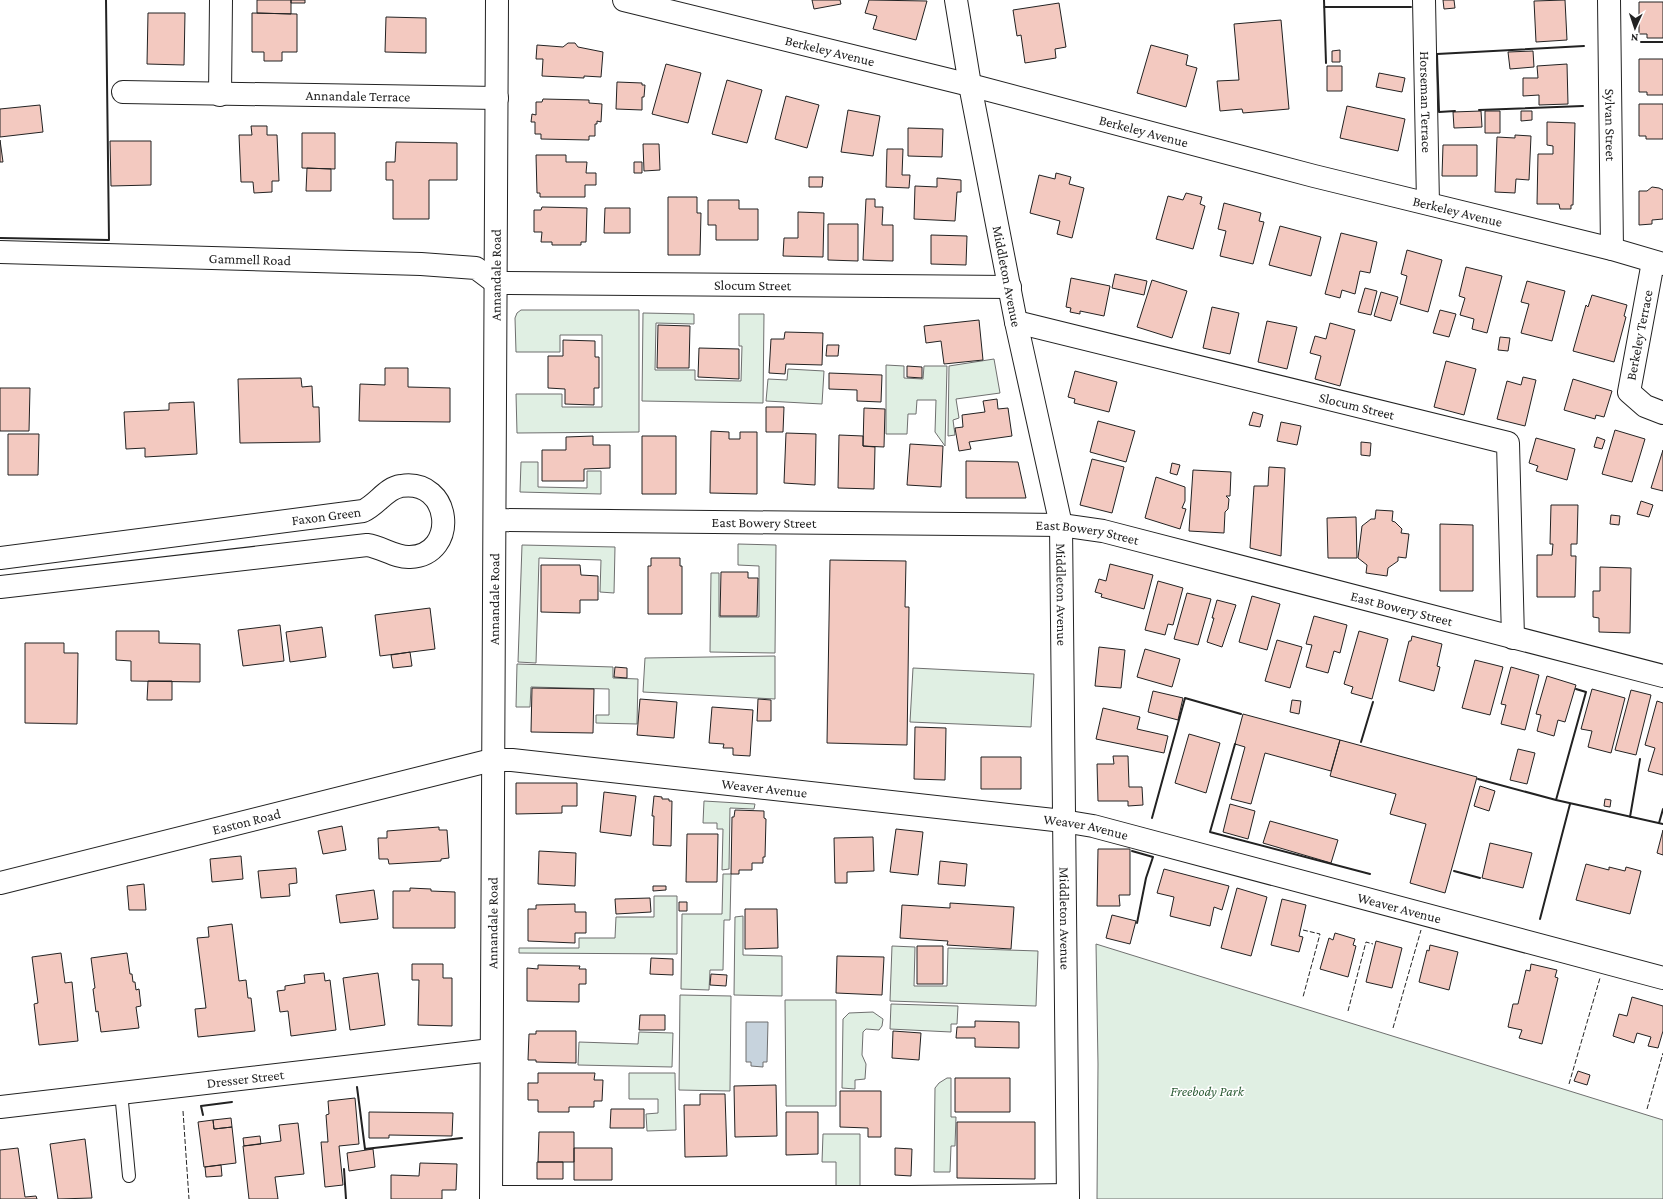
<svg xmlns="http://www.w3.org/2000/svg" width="1663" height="1199" font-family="'Crimson Pro',serif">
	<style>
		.green { fill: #e0efe3; stroke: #6f6f6f }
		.water { fill: #c7d3dd; stroke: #6f6f6f }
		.building { fill: #f3c9c0; stroke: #222 }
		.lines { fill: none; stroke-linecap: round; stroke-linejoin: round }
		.service-casing { stroke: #222; stroke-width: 14 }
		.minor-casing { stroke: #222; stroke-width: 24 }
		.tertiary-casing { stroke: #222; stroke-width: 24 }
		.service { stroke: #fff; stroke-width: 12 }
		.minor { stroke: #fff; stroke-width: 22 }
		.tertiary { stroke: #fff; stroke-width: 22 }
		.fence { stroke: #222; stroke-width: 1; stroke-dasharray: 5 2; stroke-linecap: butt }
		.wall { stroke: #222; stroke-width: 2 }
		.labels { text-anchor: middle; stroke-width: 3; stroke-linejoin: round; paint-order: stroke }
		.street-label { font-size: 14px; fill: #222; stroke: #fff }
		.park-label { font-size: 14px; font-style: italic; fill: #2f5e38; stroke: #fff }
	</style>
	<rect width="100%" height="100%" fill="#fff"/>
	<path class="green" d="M521,310h118v122l-122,1 -1,-39h46v13h40v-72h-42v17h-44l-1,-34 2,-5z
		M643,313l51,1v10l-38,-1 -1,47h40v10l46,1 1,-35h-3v-32h25l-1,89 -121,-2z
		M994,359l6,34 -44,6 3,19 -6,2 2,15 -7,1 1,-70z
		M886,365l18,1v12l19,1 1,-13h23l-2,80 -10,-14 1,-32h-19l-1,14h-8l-1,20h-21z
		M788,369l36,2 -2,33 -56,-3 2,-22 19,1z
		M521,462h17v25l49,1v-17h14v23l-81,-2z
		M738,544l38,1 -1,108 -65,-1 1,-79h8v44h40v-51l-21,-1z
		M522,545l93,2 -1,46 -14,-1 1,-32 -62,-2 -3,105 -18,-1z
		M775,656v43l-132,-7 2,-34z
		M517,664l96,3v11l25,1 -1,45 -41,-1v-8h13v-26l-78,-2 -1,20h-14z
		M913,668l121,6 -3,53 -121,-5z
		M704,801l51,3 -1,5 -24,-1 -1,61 -7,1 1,-41h-6v-6h-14z
		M723,874h8l-1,46h-6l-1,50h-13l-1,20 -28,-1 1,-75h40z
		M654,896h23v58l-158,-1v-5h60v-10h36l1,-21h38z
		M743,916v39l39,1v40l-48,-1 1,-78z
		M1096,944l567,176v79h-566l1,-135z
		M892,946l23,1 -1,39h33l1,-38 90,3 -2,55 -146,-5z
		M680,995l51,1 -1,95 -51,-1z
		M785,1000h51v106h-50z
		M891,1004l67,2 -1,18h-6v8l-61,-3z
		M873,1012l10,7 -1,7 -3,4 -13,-1 -3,3 -1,23 4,9 -1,15 -10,1v9l-13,-1 1,-69 6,-6z
		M639,1032l34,1 -1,34 -94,-2 1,-23 59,2z
		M629,1073h46l1,57 -29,1 -1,-17 12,-1v-14h-29z
		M947,1078h4v39h5l-1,29h-4l-1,26h-16l1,-84 4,-5z
		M823,1134h37v53h-24v-25h-14z"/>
	<path class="water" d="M746,1022h22l-1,40h-4v5l-12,-1v-4h-5z"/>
	<path class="building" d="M257,0h34v14l-34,-1z
		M291,0h14v3h-14z
		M812,0h28l1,4 -27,5z
		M869,0l58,1 -11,39 -43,-11 4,-13 -12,-3z
		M1443,0h11l1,8 -11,1z
		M1565,0l2,40 -31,2 -2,-41z
		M1639,2h24v36h-16v-4h-8z
		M1059,3l7,44 -11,2 1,9 -31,5 -4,-28 -4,1 -4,-26z
		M148,13h37l-1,52 -37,-1z
		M252,13l45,1v38h-15v9h-18v-9h-12z
		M386,17l40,1v35l-41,-1z
		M1281,20l8,89 -46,4 -1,-4 -22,2 -3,-30 22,-1 -5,-56z
		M568,43h7l3,4 25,5 -2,25 -17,-1v2l-42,-2 1,-17h-7l1,-14 26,2z
		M1151,45l37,10 -2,10 11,3 -11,39 -49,-14z
		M1340,50v12h-8v-11z
		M1533,51l1,16 -24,2 -2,-17z
		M1639,59h24v36h-16v-3h-8z
		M666,64l35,9 -13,50 -36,-9z
		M1567,64l1,40 -29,1v-10l-16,1v-18h15l-1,-12z
		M1327,66h15v25h-15z
		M1379,73l26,5 -3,14 -26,-5z
		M727,80l35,10 -15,53 -35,-9z
		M617,82l25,1v2h3l-1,12h-2v13l-26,-1z
		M786,96l33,9 -12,43 -32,-9z
		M543,99l46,1v3l13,1 -1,18 -4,-1v3h-2v12h-6v4l-48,-1v-5h-6v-12h-4l1,-8 4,1v-13h6z
		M1639,104h24v35h-17v-3h-7z
		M40,105l3,27 -43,5v-28z
		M1347,106l58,13 -7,32 -58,-13z
		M848,110l32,6 -7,40 -32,-4z
		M1481,111l1,16 -28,1 -1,-16z
		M1485,111h15v22h-15z
		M1521,111h11v9l-11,1z
		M1547,122l28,1 -2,82h-2v4h-11l-1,-5h-22l1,-50h15v-8l-6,-1z
		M251,126h16v9h10l2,46h-7v11l-18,1 -1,-11h-12l-2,-47h13z
		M908,128l35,1 -1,28 -34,-1z
		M302,133h33v36l-33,-1z
		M1515,135l16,1 -2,44 -13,-1 -1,14 -20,-1 2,-55 18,1z
		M0,140l3,22h-3z
		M110,141h41v44l-40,1z
		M396,142l61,1v37h-28v39h-36v-39h-7v-18h9z
		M643,144h16l1,26 -16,1z
		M1443,145h34v31h-35z
		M887,149h16l-1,26h8l-1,13 -23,-1z
		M536,155h30v7h21l-1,11h10v12h-11v12h-45v-4h-3z
		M634,162h8v11h-8z
		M307,168l24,1v22h-25z
		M1056,173l15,4 -2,7 15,4 -12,50 -15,-4 3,-13 -30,-8 9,-38 16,4z
		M809,177h14l-1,10h-13z
		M937,178l24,2v12h-4l-2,29 -41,-2 1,-33 22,1z
		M1652,187l7,1 4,2v29l-11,1v4l-13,1v-34h8z
		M1186,193l16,4 -2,7 5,2 -12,43 -37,-10 12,-43 15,4z
		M668,197h29v16h4l-1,42h-32z
		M866,199h9v8h8l-1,18h11v36l-30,-1z
		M708,200h31v9h19v31h-42v-15h-8z
		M1224,203l37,10 -2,8 5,1 -11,42 -33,-8 6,-25 -8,-2z
		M542,207l45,1 -1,34h-5v3h-29v-3h-11l1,-10h-8v-22h7z
		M605,208h25v25h-26z
		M798,212l26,1 -1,44 -40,-1 1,-18h14z
		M828,224h30v37l-30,-1z
		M1280,226l41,11 -10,39 -42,-11z
		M1341,233l36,9 -7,31 -10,-2 -5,23 -13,-4 -2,8 -15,-4z
		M931,235l36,1 -1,29 -35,-1z
		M1407,250l35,10 -14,52 -28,-8 7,-28 -6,-2z
		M1466,267l36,9 -15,57 -15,-4 2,-10 -14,-4 5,-17 -6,-2z
		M1115,274l32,7 -3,14 -32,-7z
		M1071,278l39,8 -6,30 -24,-5v3l-10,-2 1,-4 -5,-1z
		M1152,280l35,11 -15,47 -35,-11z
		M1527,281l38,10 -13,50 -31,-8 8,-29 -8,-2z
		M1365,288l12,3 -6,24 -13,-3z
		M1381,292l17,5 -7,24 -17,-5z
		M1592,295l35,10 -3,11 2,1 -12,45 -41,-11 13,-46 2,2z
		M1212,307l27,6 -9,41 -27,-6z
		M1440,310l16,4 -7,23 -16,-4z
		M979,320l4,40 -39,4 -3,-23 -15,2 -2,-17z
		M1267,321l30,6 -10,42 -29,-7z
		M1330,323l25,7 -15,56 -25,-7 6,-23 -11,-3 5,-17 11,3z
		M658,325l32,1 -1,42h-32z
		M785,332l38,1 -1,32 -36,-1 -1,10 -16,-1 2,-34h13z
		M1500,337l10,1 -2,13 -10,-1z
		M563,340l32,1v16h4v31h-5v17l-29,-1v-15l-17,-1v-32h15z
		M827,345h12l-1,11h-12z
		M699,348l40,1v30l-41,-2z
		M1446,361l30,8 -12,46 -30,-8z
		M907,366l15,1v11l-15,-1z
		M385,368h23v19l42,1v34l-91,-1 1,-37 25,1z
		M1075,371l42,11 -8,30 -35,-9 1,-4 -7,-2z
		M829,373l53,2 -1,27 -24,-1v-11l-28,-1z
		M1523,377l13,3 -11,46 -28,-7 10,-38 14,4z
		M301,378l1,9 10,-1 1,21h6l1,35 -80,1 -2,-64z
		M1573,379l39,12 -8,26 -8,-2 -1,4 -31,-9z
		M0,388h30l-1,43h-29z
		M997,399l1,10 10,-1 4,28 -43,6 2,7 -12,2 -4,-23 8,-1 -1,-12 23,-3 -2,-11z
		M194,402l3,52 -52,3v-9l-19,1 -2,-37 45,-2v-7z
		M766,407h18l-1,25h-17z
		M864,408l21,1 -1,38 -21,-1z
		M1253,412l10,3 -3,12 -11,-2z
		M1098,421l37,10 -9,31 -36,-10z
		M1281,422l20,4 -4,19 -20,-4z
		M1615,430l30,9 -13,43 -30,-8z
		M711,431l18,1v7h11v-7h17v62l-47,-1z
		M786,433l30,1 -1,51 -31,-2z
		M8,434h31l-1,41h-30z
		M839,435l24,1v10l12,1 -1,42 -36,-1z
		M593,436v9h17v23l-26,1v12h-42v-31h24v-13z
		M642,436h34v58h-34z
		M1597,437l8,3 -3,9 -8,-2z
		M1536,438l39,11 -8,31 -31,-9 2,-5 -9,-3z
		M1361,442l10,1 -1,13 -9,-1z
		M910,444l33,2 -2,41 -34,-2z
		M1663,450v41l-12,-3z
		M1092,459l32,8 -12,46 -32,-8z
		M966,461l52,1 8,36h-60z
		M1172,463l8,2 -3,10 -7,-2z
		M1269,467l16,1 -4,88 -31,-8 4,-62h14z
		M1193,470l38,2 -1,24h-4l3,3 -1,10 -3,3 -1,21 -35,-2z
		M1156,477l29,10v14l-3,7 4,1 -6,20 -35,-11z
		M1641,501l12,4 -4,12 -12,-3z
		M1551,505h27l-1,39h-6v12h5l-1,41h-38v-42h15l1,-11h-3z
		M1376,510l17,1 -1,10 3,1 7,7 -1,4 8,1 -3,24 -8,-1v4l-10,7 -1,8 -21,-3 1,-8 -9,-7 4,-32 9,-7h4z
		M1611,515l9,1 -1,9 -9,-1z
		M1356,517l1,41h-29l-1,-40z
		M1440,524l33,1v66h-33z
		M651,558h29v8h2v48h-34v-48h3z
		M830,560l76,1 -1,46h4l-2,138 -80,-2z
		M1110,564l43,11 -9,34 -43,-12 1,-3 -7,-2 4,-13 7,2z
		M541,565h39l1,10 17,1v24h-18v13l-39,-1z
		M1600,567l31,1 -1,65 -31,-1v-14l-6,-1v-26h7z
		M721,572h27v6h10l-1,38h-37z
		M1158,581l25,7 -10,37 -5,-1 -3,11 -20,-5z
		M1187,593l24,6 -13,46 -24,-6z
		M1252,596l28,8 -13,46 -28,-8z
		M1217,600l19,5 -14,42 -15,-5 7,-24h-2z
		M430,608l5,41 -55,7 -5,-41z
		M1314,616l33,9 -7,28 -6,-2 -6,22 -22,-6 6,-22 -6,-1z
		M280,625l4,36 -41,5 -5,-36z
		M322,627l4,30 -36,5 -4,-30z
		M116,631h43v12l41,1v38l-69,-1v-20l-15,-1z
		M1359,631l29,8 -16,60 -21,-6 2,-6 -9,-3z
		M1412,636l30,8 -5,22 3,1 -6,24 -35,-10 10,-40h2z
		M1277,640l25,7 -12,41 -25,-7z
		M25,643h39v10h14l-1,71 -52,-1z
		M1099,647l26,3 -4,38 -26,-2z
		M1145,649l35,10 -8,28 -35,-10z
		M410,652l2,14 -19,2 -2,-13z
		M1475,660l28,7 -13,48 -28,-7z
		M615,667l12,1v10l-13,-1z
		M1511,667l28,8 -14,55 -24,-6 5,-19 -5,-1z
		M1547,676l29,9 -11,37 -7,-2 -4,16 -17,-5 4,-16 -5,-1z
		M148,681h24v19h-25z
		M532,688l62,1 -1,44 -62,-1z
		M1592,689l33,9 -14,55 -23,-6 4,-16 -11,-2z
		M1631,690l20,5 -15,60 -21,-5z
		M1153,691l30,7 -5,22 -30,-8z
		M640,699l37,3 -3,36 -37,-3z
		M758,699l13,1v21h-14z
		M1292,700l9,1 -2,13 -9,-2z
		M1657,701l6,2v72l-15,-4 7,-23 -10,-3z
		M712,707l41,3 -3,46 -17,-1v-7h-10l1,-4 -15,-1z
		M1103,708l37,9 -3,12 31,7 -4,17 -68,-14z
		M1243,714l97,26 -9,31 -66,-18 -14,51 -20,-5 14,-52 -10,-3z
		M915,727l31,1 -1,52 -31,-1z
		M1189,734l31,9 -14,50 -31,-10z
		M1340,740l137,37 -32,116 -35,-10 16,-59 -36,-10 6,-20 -66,-18z
		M1518,749l17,4 -8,31 -17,-4z
		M1113,756h15l1,31h13l1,18 -15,1v-5h-30l-1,-37h17z
		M981,757h40v32h-40z
		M516,783h61v23h-15v7l-46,1z
		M1480,786l15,5 -6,20 -15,-5z
		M604,792l32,4 -5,40 -31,-4z
		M654,796l8,1v2h7v2h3l-1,45 -18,-1 1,-29h-2z
		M1605,799l6,1 -1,7 -6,-1z
		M1230,804l25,7 -7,28 -25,-7z
		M735,810l29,1v7l2,1 -1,38h-2v6h-11v7h-13v4h-8l1,-57h2z
		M1270,821l68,19 -7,23 -68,-20z
		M342,826l4,24 -23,4 -5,-23z
		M439,827v3h8l2,28 -8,1v2l-52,3 -1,-5h-9l-1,-21h9v-7z
		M896,829l27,3 -5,43 -28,-3z
		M1663,830v25l-6,-2z
		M687,834h31l-1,48h-31z
		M873,837l1,34 -27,1v11h-12l-1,-45z
		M1490,843l42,10 -9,35 -41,-10z
		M1098,849h32v46h-11l1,11h-23z
		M539,851l37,2 -1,33 -37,-2z
		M241,856l2,23 -31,3 -2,-23z
		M940,861l27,3 -2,22 -27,-2z
		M1586,864l23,6v-3l16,4 1,-4 15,4 -11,43 -54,-14z
		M296,868l1,15 -8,1 1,12 -29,2 -3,-27z
		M1164,869l65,17 -7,24 -8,-3 -4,19 -40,-10 4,-19 -17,-4z
		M144,884l2,26h-17l-2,-24z
		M653,886h13v4l-13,1z
		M410,888l21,1v2l24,1v36h-62v-37h17z
		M1237,888l30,9 -16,59 -30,-8z
		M374,890l4,29 -38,4 -4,-28z
		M650,898l1,14 -35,2 -1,-15z
		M1282,899l24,6 -7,31 4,1 -4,15 -28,-7z
		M679,902h8v9h-8z
		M950,903l64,4 -3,42 -64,-4 1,-4 -48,-3 2,-33 48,3z
		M575,904v8h11v21h-11v10l-47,-2v-32h8v-4z
		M745,909h32l1,39 -33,1z
		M1112,915l24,6 -6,23 -24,-6z
		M232,924l7,57 7,-1 2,18h3l4,33 -57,6 -3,-28 11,-1 -9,-70 12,-1 -1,-10z
		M1335,933l20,6 -2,6 3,1 -8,31 -28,-8 9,-31 4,2z
		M1376,941l26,7 -10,40 -26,-6z
		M1430,945l28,7 -9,38 -30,-8 8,-32 2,1z
		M917,946h26v38h-26z
		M61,953l4,30 7,-1 6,59 -39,4 -5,-41 4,-1 -6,-46z
		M127,953l3,21h2l1,8h2l1,8 3,-1 2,17 -5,1 3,21 -38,4 -3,-21 -2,1 -3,-23 2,-1 -4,-30z
		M837,956l47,1 -2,38 -46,-2z
		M651,958l22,1v16l-23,-1z
		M412,964h31v14h9v48l-34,-1 1,-45h-7z
		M1531,964l26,6 -2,7 3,1 -16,66 -23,-6 3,-8 -14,-3 5,-23h5l8,-34 4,1z
		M538,965l42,1 -1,3h7v15h-7v18l-52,-1v-33l11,1z
		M324,973l1,8 5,-1 6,50 -45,6 -3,-25 -8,1 -3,-21 8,-1v-4l20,-3 -1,-8z
		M378,973l7,52 -35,5 -7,-52z
		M711,974l16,1 -1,11 -16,-1z
		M1632,997l31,9v25l-5,17 -10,-2 3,-9 -14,-4 -3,10 -21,-7 6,-22 8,2z
		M640,1015h25v15h-26z
		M975,1021l44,1v26l-44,-1v-9h-19l1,-11h18z
		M536,1031h40v32l-40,-1v-2h-8l1,-26h7z
		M893,1031l28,2 -2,27 -27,-2z
		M1578,1071l12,4 -3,10 -13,-4z
		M538,1073h57l-1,7h9l-1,21h-8v6h-25v5h-31v-12h-10v-17h10z
		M955,1078h55v34h-55z
		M776,1085l1,51 -42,1 -1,-51z
		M840,1091h41v46h-13v-9l-28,-1z
		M700,1094h25l2,62 -42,1 -1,-52h16z
		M355,1098l4,46 -20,2 4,39 -18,2 -4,-45h7l-2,-27 3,-1 -1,-13z
		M611,1109h33v19h-34z
		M369,1112l84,1 -1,23 -63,-1v3h-20z
		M786,1112h32v42l-32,1z
		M231,1118l1,9 -18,2 -1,-9z
		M213,1120l1,9 18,-2 4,36 -32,4 -6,-45z
		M957,1122h78v57l-78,-1z
		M298,1123l6,51 -29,3 3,22h-29l-6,-53 38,-5 -2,-16z
		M539,1132h35v30h-36z
		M260,1136l1,8 -17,2 -1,-8z
		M85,1139l7,59 -34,1 -8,-55z
		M18,1148l7,49 11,-1 1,3h-37v-49z
		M574,1148h38v32h-38z
		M895,1148l17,1 -1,27 -16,-1z
		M373,1149l2,18 -26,4 -2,-18z
		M537,1162h26v17h-26z
		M420,1163l37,1 -1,26h-14v9h-51v-24l28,1z
		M221,1165l1,11 -16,1 -1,-10z"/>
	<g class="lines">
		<g class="service-casing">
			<path id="service" d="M121,1092l8,84"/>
		</g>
		<g class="minor-casing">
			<g id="minor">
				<path id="s1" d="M624,0l346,85 344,91 298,73 51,15"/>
				<path id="s2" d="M956,0l14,85 46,237 45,203 7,674"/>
				<path id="s3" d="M1424,0l4,203"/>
				<path id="s4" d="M1609,0l3,249"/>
				<path id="s5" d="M123,92l374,6"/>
				<path d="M220,95l1,-95"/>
				<path id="s6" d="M0,252l421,12 55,4 20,15 514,4"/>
				<path d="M1653,262l-24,130 16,14 18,7"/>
				<path id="s7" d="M1016,322l492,121 5,195"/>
				<path id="s8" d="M495,520l566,5 42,6 560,145"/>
				<path id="s9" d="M0,558l363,-47c15,-7 23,-23 38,-25 51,-8 58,69 9,71 -14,1 -28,-10 -43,-12l-367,42"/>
				<path id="s10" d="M0,883l492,-123h20l551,61 30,5 570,152"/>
				<path id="s11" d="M0,1107l491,-57"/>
				<path d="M491,1197h418l159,-2"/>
			</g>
		</g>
		<g class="tertiary-casing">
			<g id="tertiary">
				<path id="s12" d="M491,1199l6,-1199"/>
			</g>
		</g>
		<use href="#service" class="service"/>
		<use href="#minor" class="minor"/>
		<use href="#tertiary" class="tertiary"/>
		<path class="fence" d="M1303,930l17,4 -17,63
			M1348,1011l18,-69 7,2
			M1393,1028l28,-98
			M1569,1084l31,-106
			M1647,1109l16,-56
			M183,1111l6,88"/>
		<path class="wall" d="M1324,0l2,63
			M1324,7h87
			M1641,42h22
			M1479,110l104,-4
			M1455,111l-16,1 -2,-58 147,-8
			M0,238l109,2 -3,-240
			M1361,742l12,-40
			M1235,744l-25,88 160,42
			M1478,779l78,21 107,24
			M1556,800l30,-108 -10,-3
			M1630,817l10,-58
			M1152,818l33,-120 56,16
			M1659,823l4,-14
			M1132,851l21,6 -7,21 -9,45
			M1454,871l26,7
			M1540,919l30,-115
			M357,1087l8,62 97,-11
			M203,1115l-2,-9 31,-4
			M344,1169l2,30"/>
	</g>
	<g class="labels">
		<g class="street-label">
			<text dy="5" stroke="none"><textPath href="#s1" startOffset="212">Berkeley Avenue</textPath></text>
			<text dy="5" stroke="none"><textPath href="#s5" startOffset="235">Annandale Terrace</textPath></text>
			<text dy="5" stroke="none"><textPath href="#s3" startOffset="102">Horseman Terrace</textPath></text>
			<text dy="5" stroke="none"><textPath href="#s4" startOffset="125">Sylvan Street</textPath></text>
			<text dy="5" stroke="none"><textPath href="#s1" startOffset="536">Berkeley Avenue</textPath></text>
			<text dy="5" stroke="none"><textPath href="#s1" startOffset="860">Berkeley Avenue</textPath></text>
			<text dy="5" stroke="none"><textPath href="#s6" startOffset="250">Gammell Road</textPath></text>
			<text dy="5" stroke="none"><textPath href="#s12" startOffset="924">Annandale Road</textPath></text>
			<text dy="5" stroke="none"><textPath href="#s2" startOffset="281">Middleton Avenue</textPath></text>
			<text dy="5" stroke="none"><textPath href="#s6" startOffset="758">Slocum Street</textPath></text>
			<text transform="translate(1639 335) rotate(-79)" y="5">Berkeley Terrace</text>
			<text dy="5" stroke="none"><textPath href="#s7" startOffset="351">Slocum Street</textPath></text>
			<text dy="5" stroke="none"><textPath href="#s9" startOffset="329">Faxon Green</textPath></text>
			<text dy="5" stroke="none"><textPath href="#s8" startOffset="269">East Bowery Street</textPath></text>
			<text dy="5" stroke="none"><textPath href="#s8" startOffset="593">East Bowery Street</textPath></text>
			<text dy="5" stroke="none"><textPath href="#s2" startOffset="605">Middleton Avenue</textPath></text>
			<text dy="5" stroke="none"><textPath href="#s12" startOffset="600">Annandale Road</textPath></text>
			<text dy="5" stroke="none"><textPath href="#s8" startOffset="917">East Bowery Street</textPath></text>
			<text dy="5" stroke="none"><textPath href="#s10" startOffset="781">Weaver Avenue</textPath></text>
			<text dy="5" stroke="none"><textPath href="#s10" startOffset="254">Easton Road</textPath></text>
			<text dy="5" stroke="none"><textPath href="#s10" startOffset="1105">Weaver Avenue</textPath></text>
			<text dy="5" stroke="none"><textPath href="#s10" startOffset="1429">Weaver Avenue</textPath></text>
			<text dy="5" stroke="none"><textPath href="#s2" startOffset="929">Middleton Avenue</textPath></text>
			<text dy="5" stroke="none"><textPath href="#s12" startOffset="276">Annandale Road</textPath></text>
			<text dy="5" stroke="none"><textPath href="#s11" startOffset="247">Dresser Street</textPath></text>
		</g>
		<g class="park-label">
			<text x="1207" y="1096">Freebody Park</text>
		</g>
	</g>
	<g transform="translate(1635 28) rotate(183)" stroke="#ffffff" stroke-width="3" paint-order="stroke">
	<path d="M0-3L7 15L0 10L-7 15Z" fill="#222222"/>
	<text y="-6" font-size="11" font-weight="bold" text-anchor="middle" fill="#222222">N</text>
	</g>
</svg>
